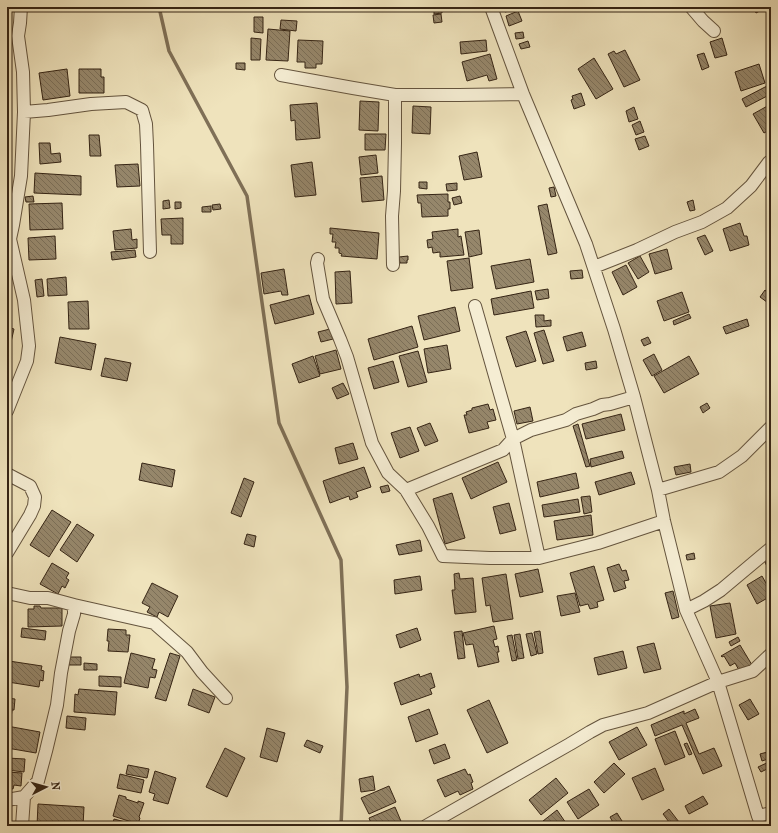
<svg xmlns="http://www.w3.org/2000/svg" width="778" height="833" font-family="'IM FELL French Canon',serif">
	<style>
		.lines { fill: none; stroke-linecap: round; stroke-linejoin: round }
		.stream { stroke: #7f7057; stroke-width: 3.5 }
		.building { fill: url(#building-back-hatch); stroke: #352414 }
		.minor-casing { stroke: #64543e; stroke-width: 14 }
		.minor { stroke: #f5edd3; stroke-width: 12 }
	</style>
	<defs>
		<pattern id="building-back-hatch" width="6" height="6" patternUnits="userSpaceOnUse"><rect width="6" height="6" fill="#96876b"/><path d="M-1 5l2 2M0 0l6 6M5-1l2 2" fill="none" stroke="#7b6e57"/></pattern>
	</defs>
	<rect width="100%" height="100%" fill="#efe3bc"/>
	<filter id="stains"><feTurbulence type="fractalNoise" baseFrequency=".005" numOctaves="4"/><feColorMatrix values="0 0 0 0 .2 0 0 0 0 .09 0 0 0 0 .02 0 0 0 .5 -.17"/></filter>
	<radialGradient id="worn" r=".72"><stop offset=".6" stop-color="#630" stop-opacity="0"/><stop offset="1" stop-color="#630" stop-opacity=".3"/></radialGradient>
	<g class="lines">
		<path class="stream" d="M159,7l10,44 78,145 32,227 62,137 6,127 -6,139"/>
	</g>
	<path class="building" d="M442,7v6l-8,1v-6z
		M504,7h12l1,2 -12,3z
		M753,7h14l-11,6z
		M518,11l4,10 -13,5 -3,-10z
		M441,14l1,8 -8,1 -1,-8z
		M254,17h9v16l-9,-1z
		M281,20l16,1 -1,10 -16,-2z
		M7,29l3,33h-3z
		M268,29l22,2 -2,30 -22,-1z
		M523,32l1,6 -8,1 -1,-6z
		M251,38l10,1 -1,21h-9z
		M722,38l5,17 -12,3 -5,-16z
		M298,40l25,1 -1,23h-6v4h-11v-6h-8z
		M486,40l1,11 -26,3 -1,-12z
		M528,41l2,6 -9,2 -2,-5z
		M625,50l15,30 -16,7 -16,-33 6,-3 2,3z
		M704,53l5,14 -7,3 -5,-15z
		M490,54l7,25 -8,2 -2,-6 -20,6 -5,-19z
		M594,58l19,31 -17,10 -18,-30z
		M236,63h9v7l-9,-1z
		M759,64l6,19 -24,8 -6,-19z
		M67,69l3,27 -27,4 -4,-27z
		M79,69h22v8h3v16h-25z
		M767,86l4,8 -25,13 -4,-8z
		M581,93l4,12 -11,4 -3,-9 2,-1 -1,-3z
		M7,97h3l-2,21h-1z
		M360,101l19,1 -1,29 -19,-1z
		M317,103l3,35 -24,2 -1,-20 -4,1 -1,-16z
		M771,104v25l-7,4 -11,-19z
		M413,106l18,1 -1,27 -18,-1z
		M634,107l4,12 -9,3 -3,-11z
		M640,121l4,11 -8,3 -4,-10z
		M365,134h21l-1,16h-20z
		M89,135h10l2,21h-11z
		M645,136l4,10 -10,4 -4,-11z
		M39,143h11l1,11 9,-1 1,9 -21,2z
		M477,152l5,25 -18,3 -5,-24z
		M376,155l2,18 -17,2 -2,-18z
		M312,162l4,33 -21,2 -4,-32z
		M138,164l2,22 -23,1 -2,-22z
		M35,173l46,3v19l-47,-2z
		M382,176l2,24 -22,2 -2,-24z
		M419,182h8v7l-8,-1z
		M457,183v7l-10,1 -1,-7z
		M554,187l2,9 -5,1 -2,-9z
		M448,194v8h2v7h-2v7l-26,1 -1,-14h-3l-1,-8z
		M33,196l1,6h-8l-1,-5z
		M460,196l2,7 -8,2 -2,-7z
		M169,200l1,8 -7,1v-8z
		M693,200l2,10 -5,1 -3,-9z
		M175,202h6v6l-6,1z
		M62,203l1,26 -33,1 -1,-26z
		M220,204l1,5 -8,1 -1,-5z
		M547,204l10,49 -9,2 -10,-49z
		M211,206v6h-9v-5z
		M183,218v26h-12v-9h-9l-1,-16z
		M740,223l4,13h3l2,9 -19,6 -7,-22z
		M330,228l49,5 -2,26 -36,-3 1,-2 -3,-1v-5h-4l1,-6h-4l1,-8h-3z
		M131,229l1,11 5,-1v9l-22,2 -2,-19z
		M458,229v8l3,-1 3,19 -24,2v-5l-7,1 -1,-6 -4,1 -1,-8 6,-1 -1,-7z
		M479,230l3,24 -13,3 -4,-25z
		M705,235l8,16 -8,4 -8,-17z
		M55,236l1,23 -27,1 -1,-22z
		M667,249l5,20 -17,5 -6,-20z
		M135,250l1,7 -24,3 -1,-8z
		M408,256v4h-1v3h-7l-1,-6z
		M640,256l9,16 -11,7 -10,-16z
		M469,258l4,30 -22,3 -4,-30z
		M530,259l4,23 -38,7 -5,-23z
		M626,265l11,22 -14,8 -11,-23z
		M284,269l4,26h-6l-1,-4 -17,3 -3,-21z
		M582,270l1,8 -12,1 -1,-8z
		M350,271l2,32 -16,1 -1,-32z
		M66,277l1,18 -19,1 -1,-17z
		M42,279l2,17 -7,1 -2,-17z
		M548,289l1,9 -12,2 -2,-9z
		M765,290l5,4 1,-2v13l-11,-8z
		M531,291l3,17 -40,7 -3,-16z
		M682,292l7,20 -25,9 -7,-20z
		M309,295l5,19 -39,10 -5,-19z
		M88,301l1,28h-20l-1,-27z
		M455,307l5,24 -36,9 -6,-24z
		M689,314l2,4 -17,7 -1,-4z
		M535,315h9v6l7,-1v6l-15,1z
		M747,319l2,7 -23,8 -3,-7z
		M412,326l6,21 -44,13 -6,-21z
		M7,327l7,2 -5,22h-2z
		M330,329l3,10 -12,3 -3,-10z
		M544,330l10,31 -11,3 -9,-31z
		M526,331l10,30 -20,6 -10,-30z
		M582,332l4,14 -19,5 -4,-14z
		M60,337l36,7 -5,26 -36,-7z
		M648,337l3,6 -7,3 -3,-6z
		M447,345l4,24 -23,4 -4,-24z
		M336,350l5,19 -21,5 -5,-18z
		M418,351l9,31 -19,5 -9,-31z
		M654,354l8,16 -10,6 -9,-16z
		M313,356l7,20 -21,7 -7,-19z
		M689,356l10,18 -35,19 -10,-17z
		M105,358l26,5 -4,18 -26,-5z
		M393,361l6,21 -25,7 -6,-21z
		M596,361l1,7 -11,2 -1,-7z
		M343,383l6,11 -12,5 -5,-11z
		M707,403l3,5 -7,5 -3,-6z
		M488,404l2,6 3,-1 3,11 -9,2 2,6 -20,5 -5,-18h3l-1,-3 6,-2v-2z
		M530,407l3,14 -16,3 -3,-13z
		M621,414l4,16 -39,9 -4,-15z
		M430,423l8,18 -13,5 -8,-18z
		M578,424l12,42 -4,1 -13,-41z
		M410,427l9,24 -19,7 -9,-25z
		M353,443l5,16 -19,5 -4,-16z
		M622,451l2,7 -33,9 -1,-8z
		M498,462l9,20 -36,17 -9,-21z
		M142,463l33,7 -3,17 -33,-7z
		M690,464l1,8 -15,3 -2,-8z
		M364,467l7,20 -15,5 2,5 -8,3 -1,-4 -19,7 -7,-22z
		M631,472l4,12 -36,11 -4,-13z
		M576,473l3,15 -39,9 -3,-15z
		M244,478l10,4 -13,35 -10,-4z
		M388,485l2,6 -8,2 -2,-6z
		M452,493l13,45 -20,6 -12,-45z
		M590,496l2,16 -8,2 -3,-17z
		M578,499l2,13 -36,5 -2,-12z
		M509,503l7,27 -16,4 -7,-27z
		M52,510l19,12 -22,35 -19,-12z
		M591,515l2,20 -36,5 -3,-19z
		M77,524l17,11 -17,27 -17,-12z
		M247,534l9,2 -2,11 -10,-3z
		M420,540l2,11 -23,4 -3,-10z
		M694,553l1,6 -8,1 -1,-5z
		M771,560v16l-6,-14z
		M52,563l17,10 -3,5 3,2 -4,8 -3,-2 -4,8 -18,-10z
		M619,564l3,7 4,-1 3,10 -5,1 2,7 -12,4 -7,-24z
		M594,566l10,34 -7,2 1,5 -8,2 -2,-5 -8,2 -10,-33z
		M538,569l5,23 -23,5 -5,-23z
		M459,573l1,6 13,-1 3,34 -21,2 -3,-24h3l-1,-16z
		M506,574l7,45 -20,3 -3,-17 -4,1 -4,-28z
		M420,576l2,14 -27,4 -1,-14z
		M762,576l9,16v4l-14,8 -10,-19z
		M152,583l26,13 -10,21 -9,-5 -2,5 -10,-5 3,-5 -8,-4z
		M673,591l6,26 -7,2 -7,-26z
		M575,593l5,19 -19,4 -4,-20z
		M730,603l6,31 -20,4 -6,-32z
		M34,606h6l1,2h21v18l-34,1v-18h6z
		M494,626l3,13 -4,1 2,7 3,-1 1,6h-2l2,10 -21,5 -5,-23 -7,1 -3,-12z
		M22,628l24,3 -1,9 -24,-3z
		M417,628l4,12 -21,8 -4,-13z
		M108,629l18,1v5h4l-2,17 -20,-1 1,-10h-2z
		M462,631l3,27 -7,1 -4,-27z
		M540,631l3,22 -5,1 -4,-22z
		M532,633l5,21 -6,2 -5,-22z
		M520,634l4,24 -6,1 -4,-24z
		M512,635l5,25 -5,1 -5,-25z
		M738,637l2,4 -9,5 -2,-4z
		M654,643l7,26 -17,4 -7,-26z
		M740,645l12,20 -12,7 -5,-9 -5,3 -6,-10 -2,1 -1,-1z
		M623,651l4,17 -29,7 -4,-17z
		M131,653l24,6 -3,10 5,1 -2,8 -5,-1 -2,11 -24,-5z
		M170,653l10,3 -14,45 -11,-3z
		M70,657h11v8h-12z
		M9,661l33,5 -1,4 3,1 -1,10 -3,-1 -1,7 -31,-5 1,-3h-2v-4z
		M84,663l13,1v6h-13z
		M431,673l4,14 -5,2 2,5 -31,11 -7,-22 25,-9 1,3z
		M99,676l22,1v10l-22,-1z
		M79,689l38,3 -2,23 -41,-3 1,-18 3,1z
		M193,689l22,8 -6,16 -21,-8z
		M7,698l8,1 -1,11h-2l-1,9h-4z
		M750,699l9,15 -11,6 -9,-15z
		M489,700l19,43 -21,10 -20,-43z
		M429,709l9,25 -22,8 -8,-25z
		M695,709l4,9 -13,5 13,31 15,-6 8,18 -19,8 -21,-49 -27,11 -4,-11 33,-14v3z
		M67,716l19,2 -1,12 -19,-2z
		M7,726l33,6 -4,21 -29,-5z
		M637,727l10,18 -28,15 -10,-18z
		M267,728l18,5 -8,29 -17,-5z
		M675,731l10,26 -20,8 -10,-26z
		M307,740l16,6 -3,7 -16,-7z
		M687,743l5,11 -3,1 -5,-11z
		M445,744l5,14 -16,6 -5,-14z
		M225,748l20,10 -18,39 -21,-10z
		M771,751v7l-9,3 -2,-7z
		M7,758l18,1 -1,13 -17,-2z
		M771,761v6l-10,5 -3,-5z
		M614,763l11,11 -21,19 -10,-11z
		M128,765l21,4 -2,9 -21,-4z
		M655,768l9,22 -22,10 -10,-22z
		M465,769l3,6 2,-1 3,8 -2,1 2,6 -13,6 -2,-4 -13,6 -8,-17z
		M155,771l21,7 -8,26 -15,-4 2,-6 -6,-2z
		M7,772l15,1 -1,13 -7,-1 -1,4 -6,-1z
		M120,774l24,6 -3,13 -24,-5z
		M373,776l2,14 -14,2 -2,-13z
		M556,778l12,15 -27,22 -12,-15z
		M389,786l7,16 -27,12 -8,-16z
		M589,789l10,16 -21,14 -11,-17z
		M119,795l7,2v2l12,4v-2l6,2 -5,14 1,1 -2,6 -25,-8z
		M703,796l5,8 -19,10 -4,-8z
		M38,804l46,3 -1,19h-46z
		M395,807l8,19h-31l-3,-8z
		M669,809l10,13 -5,4h-2l-9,-12z
		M557,810l11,16h-22l-3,-5z
		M617,813l5,8 -7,5 -5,-9z
		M114,819l15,4 -1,3h-16z"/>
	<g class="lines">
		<g class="minor-casing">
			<path id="minor" d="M491,7l32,87 63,150 28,85 20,68 24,93 6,31 22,89 32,72 40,134 4,10
				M691,7l12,14 11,10
				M281,75l72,13 42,7h64l64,-1
				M24,112l24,-2 43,-6 35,-2 16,8 4,14 1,21 3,107
				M7,244l3,-5 3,-14 8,-49 3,-64 -1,-40 -5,-36 2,-13 1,-16
				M318,259l-1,4 6,36 17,40 7,18 25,86 16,30 18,17 22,36 15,30 47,2h49l59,-15 66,-22
				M393,265l-1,-49 2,-25 1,-48v-48
				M594,267l43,-17 38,-18 27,-10 25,-14 24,-22 18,-24
				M475,306l38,133 26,119
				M7,411l20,-50 2,-15 -5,-46 -14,-61
				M7,474l23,12 5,11 -1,9 -4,9 -23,38
				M406,490l97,-40 10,-11 18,-9 35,-10 10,-6 17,-5 9,-4 8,-1 24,-7
				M658,490l61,-18 23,-16 29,-29
				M7,593l23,5h18l26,7v9l-5,17 -8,42 -4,32 -11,46 -8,30 -14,16 -17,3
				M74,605l80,18 33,29 15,20 24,26
				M686,610l18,-9 17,-11 50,-42
				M758,816l13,-3
				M22,826l2,-29
				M426,826l144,-82 20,-12 13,-7 45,-12 70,-31 35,-11 18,-17"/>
		</g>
		<use href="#minor" class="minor"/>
	</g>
	<rect width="778" height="833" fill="none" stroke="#efe3bc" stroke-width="24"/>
	<rect x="8" y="8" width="762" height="817" fill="none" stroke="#352414" stroke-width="2"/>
	<rect x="12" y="12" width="754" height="809" fill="none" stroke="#352414"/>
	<g transform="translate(46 787) rotate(84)" stroke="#f5edd3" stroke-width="3" paint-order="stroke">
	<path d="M0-3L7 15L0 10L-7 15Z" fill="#352414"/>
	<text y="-6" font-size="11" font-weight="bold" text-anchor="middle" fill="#352414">N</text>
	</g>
	<rect width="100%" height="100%" filter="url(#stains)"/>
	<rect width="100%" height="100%" fill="url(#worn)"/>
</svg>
